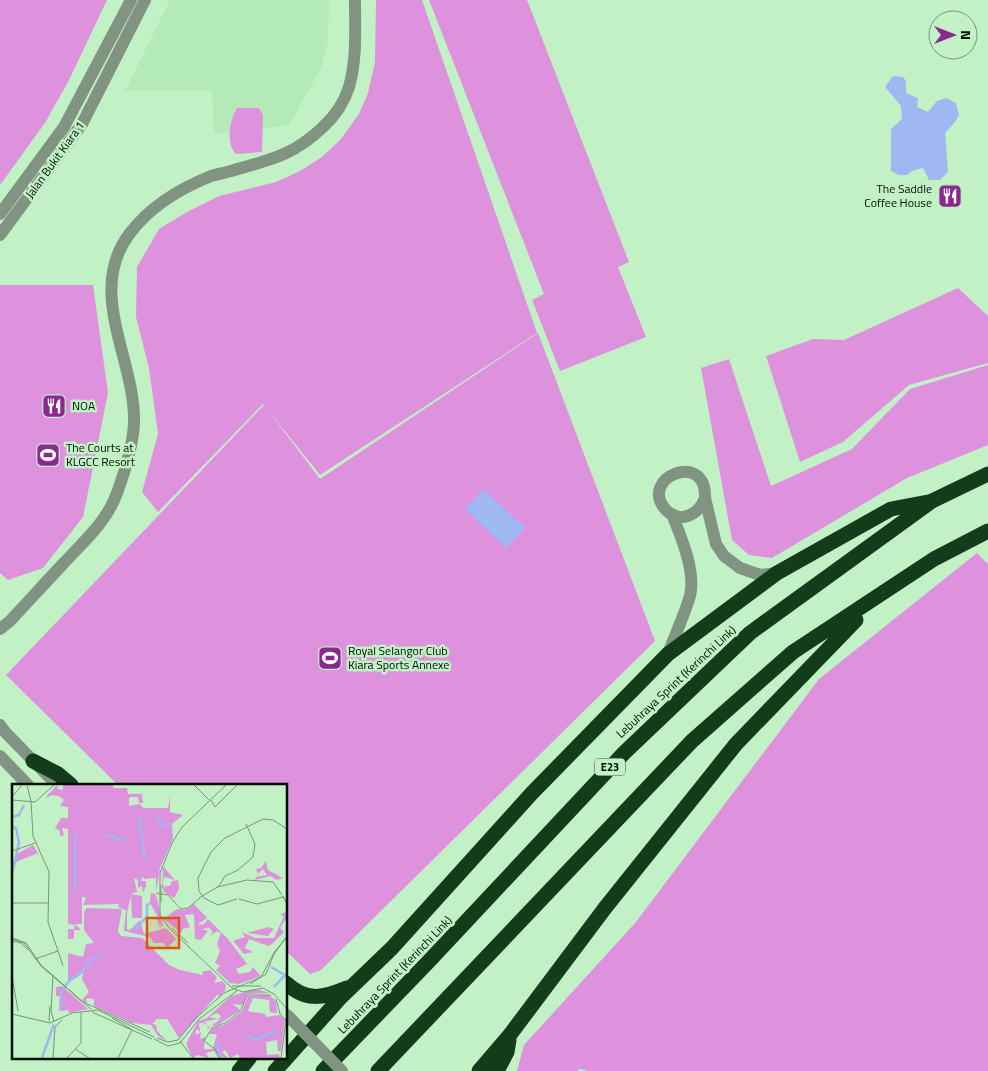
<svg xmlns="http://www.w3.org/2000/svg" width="988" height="1071" font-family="'Titillium Web',sans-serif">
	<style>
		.built { fill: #b4e9b8 }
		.green { fill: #de92de }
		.water { fill: #9fb8f2 }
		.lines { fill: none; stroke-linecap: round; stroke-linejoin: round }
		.street { stroke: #819482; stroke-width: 12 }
		.highway { stroke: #123c1a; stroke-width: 15 }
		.street-bridge { stroke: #819482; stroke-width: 12 }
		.labels { text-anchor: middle; stroke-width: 5; stroke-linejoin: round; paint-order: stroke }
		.shield { fill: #c2f1c6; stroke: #3c533e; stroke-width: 1 }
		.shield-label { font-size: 11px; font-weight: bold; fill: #020f03 }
		.street-label { font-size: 12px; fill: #020f03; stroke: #c2f1c6 }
		.poi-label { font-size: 12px; fill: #020f03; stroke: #c2f1c6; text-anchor: start }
		.inset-river { fill: none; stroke: #9fb8f2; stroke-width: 2.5 }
		.inset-road { fill: none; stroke: #759778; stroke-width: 1 }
		.view { fill: #dc550c; fill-opacity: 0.15; stroke: #dc550c; stroke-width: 2.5 }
		.inset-edge { fill: none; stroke: #020f03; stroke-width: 2.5 }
	</style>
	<rect width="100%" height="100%" fill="#c2f1c6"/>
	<path class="built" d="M170,0h159l-1,42 -7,26 -32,57 -75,9 -2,-43h-87z"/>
	<path class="green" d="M0,0h107l-38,80 -24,43 -45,62z
		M376,0h46l115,333 -217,142 -57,-71 -105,108 -16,-20 16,-58 -9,-66 -13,-51 1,-50 22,-38 28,-17 32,-16 57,-14 24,-11 22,-14 19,-18 18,-25 9,-21 7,-31z
		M429,0h98l102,262 -11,5 28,70 -86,34 -28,-71 12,-6z
		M237,108h22l4,7 -1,37 -26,2c-11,-11 -6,-34 1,-46z
		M0,285h93l15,108 -25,124 -40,51 -35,12 -8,-7z
		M958,288l30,28v47l-79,22 -66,57 -43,20 -34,-106 47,-17 31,1z
		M538,333l117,308 -334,329 -11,4 -24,-23v-166h-168l-112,-110 258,-270 56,74z
		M729,359l42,127 81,-37 58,-60 78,-24v80l-81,33 -135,80 -23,-3 -17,-15 -31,-172z
		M977,553l11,11v507h-400l-9,-2 -1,2h-61l7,-26 112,-123 183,-243z"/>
	<path class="water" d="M893,76l10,1 3,4v12l12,5 -1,9 11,5 9,-11 9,-3 10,5 3,12 -4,7 -10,11 3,39 -8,8h-11l-6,-12 -11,3 -5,4h-8l-8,-4v-42l11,-10 -1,-13 -16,-19z
		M483,489l42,39 -19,20 -41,-39z"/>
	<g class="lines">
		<path class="street" d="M0,214l64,-87 67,-127
			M0,235l82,-111 63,-124
			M705,498c-6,16 -25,27 -39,12 -29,-32 41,-61 39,-12l11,46 8,12 16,12 20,7 17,-2
			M0,629l10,-8c17,-18 34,-37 52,-56 20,-22 45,-43 55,-72 8,-22 16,-47 17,-70 2,-63 -49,-131 -4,-190 20,-26 51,-45 81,-57 6,-2 13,-3 20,-5 38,-11 62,-15 92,-44 12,-11 21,-24 26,-40 8,-28 6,-58 6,-87
			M668,654c7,-19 16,-38 22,-58 6,-25 -9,-59 -18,-82
			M0,725l5,7 52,53
			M0,756l28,29"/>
		<path class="highway" d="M33,761l25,13 13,11
			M286,983c20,19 38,15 61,5
			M239,1071l11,-14
			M275,1071l66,-74 51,-49 140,-155 136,-139 109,-81 114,-64 37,-7
			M323,1071l107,-111 194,-207 126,-120 182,-132 56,-27
			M378,1071l314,-330 101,-89 141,-93 54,-28
			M479,1071l30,-35 96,-128 131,-164 120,-124
			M497,1071l10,-19 2,-12"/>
		<path class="street-bridge" d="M287,1015l55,56"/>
	</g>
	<defs>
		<g id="restaurant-square" transform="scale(1.25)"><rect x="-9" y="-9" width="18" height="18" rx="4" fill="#8b278e" stroke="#c2f1c6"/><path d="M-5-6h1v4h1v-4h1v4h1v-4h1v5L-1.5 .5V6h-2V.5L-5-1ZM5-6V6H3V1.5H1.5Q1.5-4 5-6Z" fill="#fff"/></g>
		<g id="stadium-square" transform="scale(1.25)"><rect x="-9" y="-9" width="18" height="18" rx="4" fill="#8b278e" stroke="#c2f1c6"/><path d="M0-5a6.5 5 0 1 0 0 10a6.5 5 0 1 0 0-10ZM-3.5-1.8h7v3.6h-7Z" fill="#fff"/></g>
	</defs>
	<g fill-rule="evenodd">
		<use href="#restaurant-square" x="950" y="196"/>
		<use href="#restaurant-square" x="54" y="406"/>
		<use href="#stadium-square" x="48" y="455"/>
		<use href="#stadium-square" x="330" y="658"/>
	</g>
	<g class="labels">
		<rect class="shield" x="595" y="758.5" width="30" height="17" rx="4"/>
		<g class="shield-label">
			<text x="610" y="771">E23</text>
		</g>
		<g class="street-label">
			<text transform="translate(55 160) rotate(-54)" y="4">Jalan Bukit Kiara 1</text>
			<text transform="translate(676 682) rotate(-43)" y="4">Lebuhraya Sprint (Kerinchi Link)</text>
			<text transform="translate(395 975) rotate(-46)" y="4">Lebuhraya Sprint (Kerinchi Link)</text>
		</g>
		<g class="poi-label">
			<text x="932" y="193" text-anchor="end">The Saddle<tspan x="932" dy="14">Coffee House</tspan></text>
			<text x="72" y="410">NOA</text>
			<text x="66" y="452">The Courts at<tspan x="66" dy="14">KLGCC Resort</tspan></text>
			<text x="348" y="655">Royal Selangor Club<tspan x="348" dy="14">Kiara Sports Annexe</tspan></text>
		</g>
	</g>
	<g transform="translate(12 784)">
		<rect width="275" height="275" fill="#c2f1c6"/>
		<path d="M45,1l1,4 5,1v-5h50v3h14l1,6h14l1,9h-4l-1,-6h-6l-3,1v8l11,-2 3,4h25l2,-12v16l13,3 -11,9 1,15 -13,29 -4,24v-14l-12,1 -2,-3 -1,5h5v5l-3,7 -1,-7 -4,2v-8l-4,-2 3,14 -6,2 11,2v22h-10l-1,-22 -4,16v17l3,1 10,-10 4,14 22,-6 10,11 -9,9 -4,-5h-9l-4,-6 -26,-6 2,-21 -8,-3 1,-3 -36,1 3,-8h-4v27h-7l6,6h-7v9h-6v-10h6l1,-4 -7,-1v-95l-6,-1 2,7 -4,1v-5l-5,-3 6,-10h7v-11l-8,-1 4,-6 -5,-4 -7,-1 -7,3zM21,61l5,8 -22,9 1,-8zM254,77l2,9 15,8 -6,2 -7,-4 -15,4 1,-3 11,-2 -4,-6 -5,5 -2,-5 5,-1zM151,82l12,14 -11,-3v-3l-1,10 3,6 -1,-4h5l2,-5 6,-1 1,9 -5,9 -10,-6 -2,-5zM139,109l4,1 2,4 6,28 -5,1 4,-3 -4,1 -1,-10 -7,-12zM182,120l13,14 -9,6 5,1 5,-6 20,20 19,25 -11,5 3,5 11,-2 3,-5 8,9 -22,8 -9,-1 -14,-13 4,-4 -5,-3 5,-12 -3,-7 4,-11 -4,-2 -7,5 3,-4 -6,-6 1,2 -6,1 6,2 -7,9 -6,-1 -1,-25 -9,1 5,12 -7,2 -2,4 -17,-14 13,-10 8,1zM75,124l35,1 -4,22 3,5 21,2 27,27 11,5 23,5 -1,-3 8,-2 7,7 -3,6 8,-2 4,4 -1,6 -6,6 -1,-3 -39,44 -12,-19h-10l-5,5 4,1 1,6 10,10 -9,-5 -7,-11 -19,-2 -38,-17v-6l-4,-2 -4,1 1,5 -5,-4 7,-8 -7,-13 2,-10 -16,12v-28l15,4 3,-13 8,-1 -10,-13v-18zM273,128l2,5 -7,11 4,4 -12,12 -4,2 -19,-7 -4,9 8,4 -9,2 -11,-13 12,-4 -3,-5 13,6h19l10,-22 -4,-1zM257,143l5,2 -6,7 -21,-3zM50,202l26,23 -19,4 -1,-3 -8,1v-15h-4v-9zM244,205l14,4 -23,1 -4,11 -10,-1 7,6 -22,15 -7,1 7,-5 3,-5 -4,-3 -8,4 9,2 -17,3h4l5,6 -3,1 1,-3 -3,-3 -2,3 1,-3h-5l1,9 -4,-3v6l5,-3 -1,7 5,-2 -1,12h10l4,9 -4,-7 -8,2 3,5 -12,-3 -4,3 -7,-14 12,-23 9,-3 24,-22zM257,211l7,6 1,12 -7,-1 -1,-12 -16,-2 -5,13 17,3 1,3 13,-2 6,4 -4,32h-3l-1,-11 -11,2 1,13 12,-1 1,4h-40l-2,-4 -8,4 -5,-8 -3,2 6,6 -9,-2 -6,-8 4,-14h-8l4,-6 11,-3 18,-14 6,-15z" fill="#de92de"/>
		<path class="inset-river" d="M128,32l1,20M0,33l7,-2 5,-10M144,35l7,6 8,-1M0,43l4,1 3,15 -7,31M93,50l21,7M130,53l3,22M63,107v-57M122,146l13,-13v-12l4,-2M259,183l14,8 -11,12M48,227l1,-18 7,-11 13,-9 11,-15 9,-1M237,250l4,6 23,-8M204,258l5,16M30,274l12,-34"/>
		<path class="inset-road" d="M15,1l4,16M182,1l15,15M214,1l-44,42 -10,16 -12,30v42l10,14 62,59 11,4 20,-4 11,6M0,13l10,-12M0,16l23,2 19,-17M199,16l4,7 22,-22M19,17l2,35 16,36 -1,50 10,29 -23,8M0,67l23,-8M205,103l30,-7 26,2 9,13M144,109l12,2 13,14 7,-1 12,-10M187,114l20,-12 6,-10 13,-6 15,-13 2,-13 -9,-20M192,114l-5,-7 -1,-13 13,-26 14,-14 38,-19 10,1 14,9M192,114l14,7 19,-6M227,115l18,5 26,-7M149,118v-17M0,119h36M275,119l-4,-7 4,8M160,144l16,15M0,154l14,5 15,22 34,30M0,155l12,4 17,23 42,36 67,30M0,157l9,2 7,7M46,167l5,15M41,191l-2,36 3,11M0,192l6,35M238,200l16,-10 8,-20 13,-18M220,202h29M261,209l14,16M61,210l18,15M264,215l4,15 6,6 -5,38M80,228l60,27M0,230l38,9 22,-10 26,-3 56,27M100,234l19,11M37,237l1,-15M145,254l11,4 10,-2 18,-22 28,-25 37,-16 14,-26 12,-14M142,255l14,7 12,-3 19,-24 39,-29M168,257l13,17M63,265l14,9M41,274l2,-31 7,-7M55,274l14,-15v-31M106,274l14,-28M207,274l-4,-9 -11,-8 8,-13 13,-5 16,-13 6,-15h24"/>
		<path class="view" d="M135,134h32v30h-32z"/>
		<rect width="275" height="275" class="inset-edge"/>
	</g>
	<g transform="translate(953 35) rotate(90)"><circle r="24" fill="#c2f1c6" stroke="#759778"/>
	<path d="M0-4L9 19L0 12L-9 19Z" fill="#8b278e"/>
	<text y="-8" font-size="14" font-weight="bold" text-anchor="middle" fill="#020f03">N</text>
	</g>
</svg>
